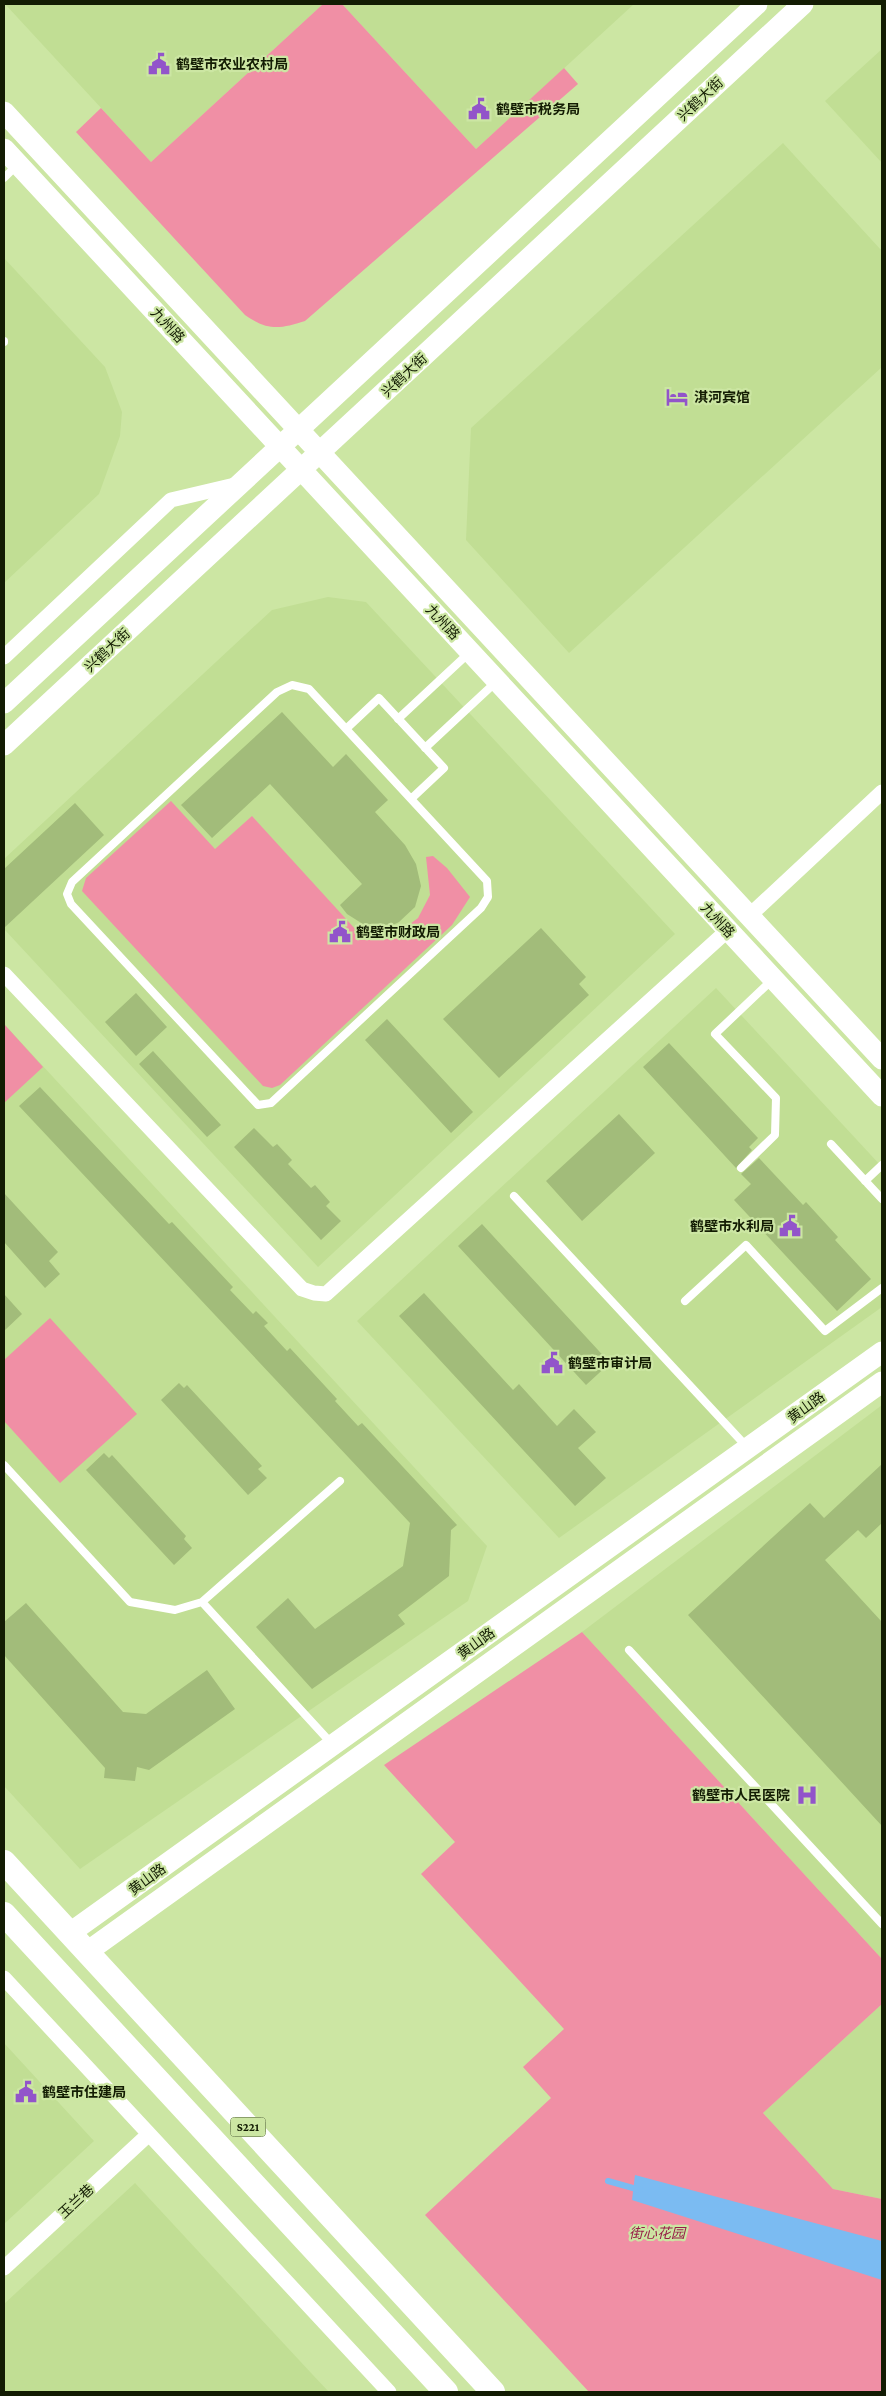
<svg xmlns="http://www.w3.org/2000/svg" width="886" height="2396" font-family="'Crimson Pro','Noto Sans SC',serif">
	<style>
		.built { fill: #c1de94 }
		.green { fill: #f08fa5 }
		.water { fill: #7bbbf2 }
		.lines { fill: none; stroke-linecap: round; stroke-linejoin: round }
		.stream { stroke: #7bbbf2; stroke-width: 6 }
		.building { fill: #a2bc7a }
		.lane { stroke: #fff; stroke-width: 8 }
		.street { stroke: #fff; stroke-width: 15 }
		.secondary { stroke: #fff; stroke-width: 21 }
		.primary { stroke: #fff; stroke-width: 24 }
		.labels { text-anchor: middle; stroke-width: 4.5; stroke-linejoin: round; paint-order: stroke }
		.shield { fill: #cce6a3; stroke: #4a5933; stroke-width: 1 }
		.shield-label { font-size: 12px; font-weight: bold; fill: #131c03 }
		.poi-label { font-size: 14px; font-weight: bold; fill: #131c03; stroke: #cce6a3; text-anchor: start }
		.street-label { font-size: 14px; fill: #131c03; stroke: #cce6a3 }
		.park-label { font-size: 14px; font-style: italic; fill: #971d48; stroke: #cce6a3 }
	</style>
	<rect width="100%" height="100%" fill="#cce6a3"/>
	<path class="built" d="M5,4h318l-172,158z
		M342,4h292l-158,145z
		M882,49v114l-57,-62z
		M783,143l99,108v116l-313,286 -103,-113 5,-112z
		M4,258l101,109 17,45 -2,24 -21,58 -95,89z
		M328,597l38,5 309,332 -357,333 -314,-338v-70l268,-249z
		M716,988l166,179v140l-323,231 -202,-217z
		M4,1024l483,522 -19,55 -388,268 -76,-83z
		M882,1405v554l-300,-327z
		M882,2004v195l-49,-10 -70,-76z
		M4,2043l90,98 -90,83z
		M135,2183l177,191 17,18h-325v-88z"/>
	<path class="green" d="M323,4h19l134,145 88,-81 14,16 -273,237c-25,8 -37,10 -60,-6l-169,-183 25,-24 50,54z
		M171,801l44,48 37,-33 105,115 25,5 16,-3 20,-15 12,-23 -4,-38 7,-1 14,12 23,29 -18,28 -172,160 -8,3 -9,-2 -181,-195 4,-13z
		M4,1024l39,43 -39,36z
		M50,1318l87,96 -77,69 -56,-62v-61z
		M582,1632l300,327v45l-119,109 70,76 49,10v193h-293l-164,-177 126,-117 -28,-31 41,-38 -143,-155 34,-32 -71,-77z"/>
	<path class="water" d="M635,2175l247,66v39l-250,-80z"/>
	<g class="lines">
		<path class="stream" d="M608,2181l32,9"/>
	</g>
	<path class="building" d="M282,712l51,55 13,-13 42,46 -13,12 30,33 11,19 5,22 -6,21 -16,15 -10,5 -23,-1 -19,-12 -7,-9 22,-21 -92,-100 -58,54 -31,-33z
		M75,803l29,32 -100,93v-59z
		M541,928l45,49 -7,7 10,11 -90,83 -56,-59z
		M136,993l31,34 -31,29 -31,-34z
		M387,1019l86,93 -22,21 -86,-93z
		M669,1043l89,95 -9,9 3,3 -16,18 -93,-101z
		M153,1051l68,74 -14,12 -68,-73z
		M40,1087l129,137 3,-2 61,65 -3,3 23,24 3,-3 12,12 -4,3 23,25 3,-3 47,51 -2,2 23,25 4,-3 95,102 -6,5 -2,46 -51,39 7,9 -93,65 -56,-62 32,-29 27,31 88,-63 7,-43 -391,-417z
		M619,1114l36,39 -73,68 -36,-40z
		M254,1128l19,19 4,-3 15,16 -4,4 23,24 4,-3 15,17 -4,4 15,15 -20,19 -87,-93z
		M759,1158l44,47 3,-3 32,35 -3,3 36,39 -34,32 -103,-111 17,-16 -10,-10z
		M4,1193l54,59 -9,9 11,13 -15,14 -41,-46z
		M482,1224l128,139 -24,22 -128,-139z
		M424,1293l89,97 6,-6 38,42 17,-17 22,23 -18,16 28,30 -31,28 -176,-190z
		M4,1294l18,20 -18,17z
		M179,1383l5,5 3,-3 75,81 -4,3 9,9 -19,17 -87,-95z
		M104,1453l5,5 3,-3 74,81 -2,3 8,9 -18,17 -88,-95z
		M882,1464v59l-16,15 -8,-8 -33,30 57,62v204l-194,-211 122,-112 14,15z
		M26,1603l97,109 23,2 61,-44 28,39 -86,61 -12,-3 -2,14 -31,-3 1,-10 -101,-113v-33z"/>
	<g class="lines">
		<path class="lane" d="M4,178l13,-13
			M4,341v1
			M292,685l17,4 178,192 1,16 -7,11 -210,195 -13,2 -187,-201 -4,-10 5,-12 205,-190z
			M398,719l72,-67
			M346,729l33,-31 65,70 -33,31
			M425,748l72,-67
			M831,1144l51,55
			M741,1168l34,-33 1,-37 -61,-64 57,-54
			M865,1181l17,-16
			M514,1196l233,251
			M685,1301l61,-56 79,86 57,-43
			M4,1465l126,137 45,8 27,-8 138,-121
			M202,1602l130,142
			M629,1650l253,274"/>
		<path class="street" d="M4,657l167,-157 68,-16
			M749,916l133,-124
			M4,974l298,315 12,4 12,1 402,-364
			M4,1978l385,414
			M4,2268l145,-134"/>
		<path class="secondary" d="M4,112l878,947
			M4,149l878,947
			M4,703l753,-699
			M4,745l799,-741
			M70,1933l812,-581
			M87,1952l795,-570"/>
		<path class="primary" d="M4,1862l489,530
			M4,1914l442,478"/>
	</g>
	<defs>
		<g id="civic-bare" transform="scale(1.725)"><path d="M-.6-6.5H3V-4.5H.6V-3L4-1V1h2V6H-6V1h2V-1L-.6-3ZM-1.2 2.5V6h2.4V2.5Z" fill="#9254ca" stroke="#cce6a3" stroke-width="2.5" paint-order="stroke"/></g>
		<g id="hotel-bare" transform="scale(1.725)"><path d="M-6-4.5h1.5V1H6V5H4.5V3h-9V5H-6ZM-4 0a1.8 1.8 0 1 1 3.6 0ZM.5 0V-2.5h3Q6-2.5 6 0Z" fill="#9254ca" stroke="#cce6a3" stroke-width="2.5" paint-order="stroke"/></g>
		<g id="hospital-bare" transform="scale(1.725)"><path d="M-5-5h3v3.5h4V-5h3V5h-3V1.5h-4V5h-3Z" fill="#9254ca" stroke="#cce6a3" stroke-width="2.5" paint-order="stroke"/></g>
	</defs>
	<g fill-rule="evenodd">
		<use href="#civic-bare" x="159" y="64"/>
		<use href="#civic-bare" x="479" y="109"/>
		<use href="#hotel-bare" x="677" y="397"/>
		<use href="#civic-bare" x="340" y="932"/>
		<use href="#civic-bare" x="790" y="1226"/>
		<use href="#civic-bare" x="552" y="1363"/>
		<use href="#hospital-bare" x="807" y="1795"/>
		<use href="#civic-bare" x="26" y="2092"/>
	</g>
	<g class="labels">
		<rect class="shield" x="230.5" y="2117.5" width="35" height="19" rx="4"/>
		<g class="shield-label">
			<text x="248" y="2131">S221</text>
		</g>
		<g class="poi-label">
			<text x="176" y="69">鹤壁市农业农村局</text>
			<text x="496" y="114">鹤壁市税务局</text>
			<text x="694" y="402">淇河宾馆</text>
			<text x="356" y="937">鹤壁市财政局</text>
			<text x="774" y="1231" text-anchor="end">鹤壁市水利局</text>
			<text x="568" y="1368">鹤壁市审计局</text>
			<text x="790" y="1800" text-anchor="end">鹤壁市人民医院</text>
			<text x="42" y="2097">鹤壁市住建局</text>
		</g>
		<g class="street-label">
			<text transform="translate(700 99) rotate(-43)" y="5">兴鹤大街</text>
			<text transform="translate(168 325) rotate(47)" y="5">九州路</text>
			<text transform="translate(404 375) rotate(-43)" y="5">兴鹤大街</text>
			<text transform="translate(443 622) rotate(47)" y="5">九州路</text>
			<text transform="translate(107 650) rotate(-43)" y="5">兴鹤大街</text>
			<text transform="translate(718 920) rotate(47)" y="5">九州路</text>
			<text transform="translate(806 1407) rotate(-36)" y="5">黄山路</text>
			<text transform="translate(476 1643) rotate(-36)" y="5">黄山路</text>
			<text transform="translate(147 1879) rotate(-36)" y="5">黄山路</text>
			<text transform="translate(76 2201) rotate(-43)" y="5">玉兰巷</text>
		</g>
		<g class="park-label">
			<text x="657" y="2238">街心花园</text>
		</g>
	</g>
	<rect width="886" height="2396" fill="none" stroke="#131c03" stroke-width="10"/>
</svg>
